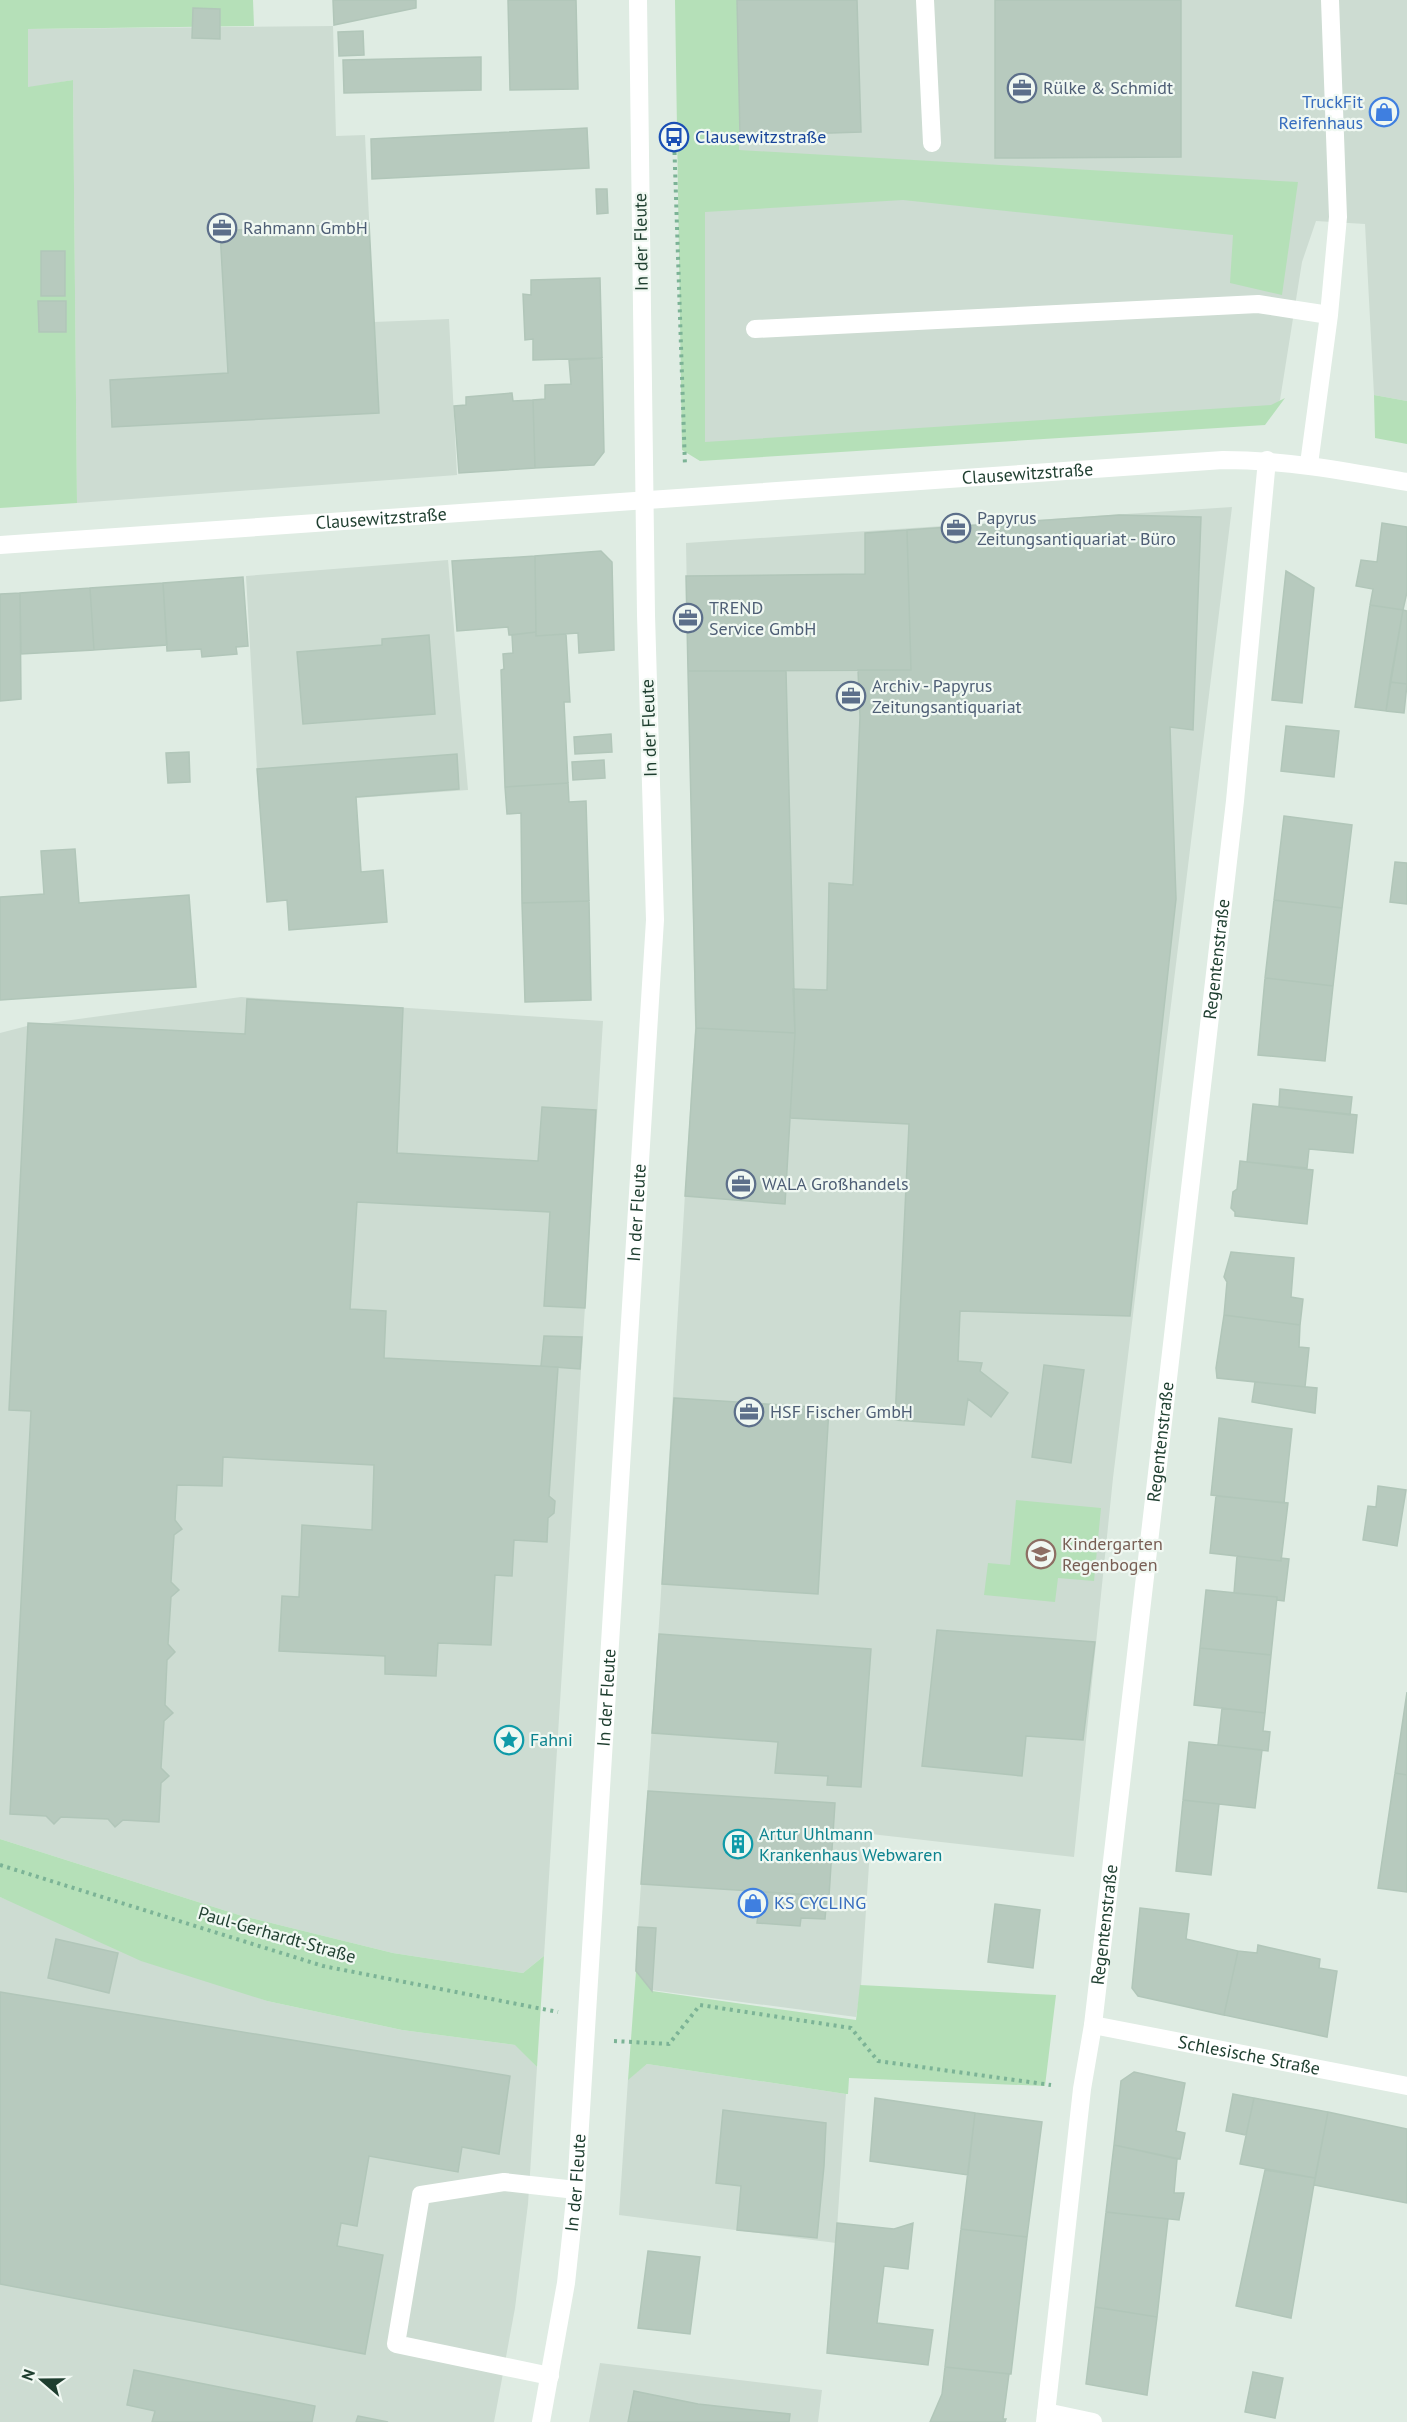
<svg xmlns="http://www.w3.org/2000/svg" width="1407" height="2422" font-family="'PT Sans',sans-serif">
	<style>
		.built { fill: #cddcd2 }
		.green { fill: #b5e0b8 }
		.building { fill: #b7cabe; stroke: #b1c6b9; stroke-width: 1.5 }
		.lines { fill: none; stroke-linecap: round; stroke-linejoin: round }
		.path { stroke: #7cb396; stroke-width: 4; stroke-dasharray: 3 4.5; stroke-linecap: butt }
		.service { stroke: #fff; stroke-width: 18 }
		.minor { stroke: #fff; stroke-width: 18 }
		.tertiary { stroke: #fff; stroke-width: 18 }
		.labels { text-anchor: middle; stroke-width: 4.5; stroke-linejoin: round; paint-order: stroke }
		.service-label { font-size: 18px; fill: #4e5e75; stroke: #f0f8f2; text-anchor: start }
		.shop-label { font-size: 18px; fill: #366cbe; stroke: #f0f8f2; text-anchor: end }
		.transit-label { font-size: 18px; fill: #164399; stroke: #f0f8f2; text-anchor: start }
		.street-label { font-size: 18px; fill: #1e3e2f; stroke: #f0f8f2 }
		.education-label { font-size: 18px; fill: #785e54; stroke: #f0f8f2; text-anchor: start }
		.culture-label { font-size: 18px; fill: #0d838f; stroke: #f0f8f2; text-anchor: start }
	</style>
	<rect width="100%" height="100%" fill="#dfece3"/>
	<path class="built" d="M684,0h723v401l-33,-6 -9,-171 -49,-3 -14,41 -22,138 -10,12 -580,40z
		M333,26l3,110 29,-1 9,187 75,-3 8,156 -380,28 -4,-423 -45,8v-59z
		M1232,507l-119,971 -39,379 -203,-23 -10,152 -5,31 -205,-27 -16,-19 25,-362 35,-581 -9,-485z
		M448,560l20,230 -209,15 -13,-229z
		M241,997l362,24 -59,935 -21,17 -130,-20 -154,-38 -239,-76v-806l27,-7z
		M0,1897l267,104 135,29 114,15 21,22 -9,137 -13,104 -21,114h-494z
		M647,2064l199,30 -10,149 -217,-28 9,-136z
		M600,2363l222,27 -4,32h-229z"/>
	<path class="green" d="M0,0h253l1,26 -226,3v58l45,-7 4,423 -77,5z
		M675,0h65l-1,150 559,32 -16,113 -52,-12 3,-48 -330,-35 -198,12v230l566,-37 14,-7 -20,27 -565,36 -18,-11z
		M1374,395l33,6v43l-32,-6z
		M1016,1500l85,8 -7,73 -36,-3 -3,24 -71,-7 4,-32 22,2z
		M0,1839l239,76 154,38 130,20 21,-17 -7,111 -22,-22 -113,-15 -135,-29 -126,-40 -141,-64z
		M636,1971l16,20 204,29 4,-35 196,10 -11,91 -196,-8 -1,16h-2l-199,-30 -19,16z"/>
	<path class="building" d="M333,0h83v8l-82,17z
		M508,0h68l2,89 -68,1z
		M737,0h120l4,132 -121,4z
		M995,0h186v157l-186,1z
		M193,8l27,1v30l-28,-1z
		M363,31l1,24 -25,1 -1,-24z
		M481,57v33l-137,3 -1,-33z
		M587,128l2,40 -217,11 -1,-40z
		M596,189h11l1,24 -11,1z
		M369,223l10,190 -267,14 -2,-47 118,-7 -8,-142z
		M41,251h24v45h-24z
		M600,278l2,80 -69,2v-21l-8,1 -2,-46 8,1v-15z
		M38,301h28v31h-27z
		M602,358l2,94 -10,13 -59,3 -2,-68 12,-1v-14l26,-1 -2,-24z
		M512,393l1,8 20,-1 2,68 -76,5 -5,-67 12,-1v-8z
		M1119,515l82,2 -8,213 -23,-3 6,172 -46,417 -170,-5 -2,50 24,2 -2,8 28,22 -17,24 -23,-18 -4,26 -69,-5 14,-296 -119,-6 5,-85 -2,-44 34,1 2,-107 24,2 7,-168 -2,-47h53l-4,-140z
		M1382,523l25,4v65l-4,18 -33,-5 3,-16 -17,-3 5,-26 16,2z
		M907,530l4,140 -223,1 -2,-95 179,-2v-41z
		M601,551l11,11 2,88 -35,3 -1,-20 -42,3 -1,-80z
		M535,556l1,76 -27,3 -1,-8 -51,4 -5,-70z
		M1286,571l28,17 -12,115 -30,-3z
		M243,577l5,69 -12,1 1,7 -35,3 -1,-8 -34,2 -4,-68z
		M163,583l4,62 -73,5 -4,-62z
		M90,588l4,62 -73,4 -1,-61z
		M20,593l1,106 -21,2v-107z
		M1370,605l33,5 -17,101 -31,-4z
		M1403,610l4,1v73l-17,-2z
		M536,632v4l30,-2 4,68h-6l4,81 -63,4 -4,-117 3,-1 -1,-15 10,-1 -1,-18z
		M429,635l6,79 -132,10 -6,-72 85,-7v-6z
		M688,671h98l9,362 -99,-5z
		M1390,682l17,2 -3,29 -18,-2z
		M1286,726l53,5 -5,46 -53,-6z
		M611,734l1,18 -37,2 -1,-17z
		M189,752l1,30 -22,1 -2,-30z
		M457,754l2,35 -103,8 5,75 22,-2 4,52 -98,8 -2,-30 -20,2 -10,-133z
		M604,760l1,18 -32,2 -1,-18z
		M568,783l1,19 17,-1 3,100 -67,2 -1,-90 -14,1 -2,-27z
		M1284,816l68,9 -10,83 -68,-8z
		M75,849l4,54 110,-8 7,92 -196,13v-103l44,-3 -3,-43z
		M1395,862l12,1v41l-17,-2z
		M1274,900l68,8 -9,78 -68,-8z
		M589,901l2,99 -66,2 -3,-99z
		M1265,978l68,8 -8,75 -67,-6z
		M247,999l156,9 -6,145 141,8 4,-54 54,3 -11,198 -41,-2 6,-94 -193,-10 -7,107 36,2 -2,47 174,9 -9,129 6,5 -1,12 -6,5 -1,24 -33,-2 -2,36 -17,-1 -4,70 -53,-2 -2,33 -51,-2v-18l-106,-5 3,-55 17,1 3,-72 70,5 2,-65 -151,-8 -1,29 -45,-1 -2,35 7,9 -8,6 -3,47 8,8 -8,7 -3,47 7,8 -8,8 -2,45 8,8 -9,8 -3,47 8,8 -8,7 -2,39 -36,-2 -8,7 -7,-8 -47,-2 -7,7 -8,-8 -36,-2 21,-403 -22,-1 19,-387 217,11z
		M696,1028l99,5 -10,171 -100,-8z
		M1280,1089l72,8 -2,18 -71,-8z
		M1253,1104l104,11 -4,38 -44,-4 -2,19 -60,-6z
		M1240,1161l73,9 -6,54 -72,-8v-4l-4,-4 2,-16 4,-3z
		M1231,1252l63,6 -3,39 12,2 -3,26 -76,-10 3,-33 -3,-5z
		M1224,1315l76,10 -1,22 10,1 -4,39 -88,-9 -1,-10z
		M544,1336l38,1 -2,32 -39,-3z
		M1044,1365l40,5 -13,93 -39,-6z
		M1255,1382l62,6 -2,25 -63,-11z
		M674,1398l155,10 -11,186 -156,-10z
		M1219,1418l73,11 -8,74 -73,-8z
		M1378,1486l28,4 -9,56 -34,-6 5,-34 8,1z
		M1216,1496l72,7 -7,58 -71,-8z
		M1237,1556l44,5v-3l8,1 -5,42 -7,-1v-3l-43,-4z
		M1206,1590l71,7 -6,58 -71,-7z
		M937,1630l158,12 -12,98 -57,-4 -4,40 -100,-10z
		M659,1634l212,15 -10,138 -34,-2 1,-9 -53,-3 3,-31 -126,-9z
		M1200,1648l71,7 -6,58 -71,-8z
		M1407,1692v83l-12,-2z
		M1222,1708l43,5 -2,18 7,1 -2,19 -50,-6z
		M1189,1742l73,8 -7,58 -72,-8z
		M1395,1773l12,2v117l-29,-4z
		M648,1791l187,12 -6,93 -188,-12z
		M1183,1800l36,4 -8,71 -35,-4z
		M761,1892l66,4 -2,23 -24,-1 -1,8 -43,-3z
		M995,1904l45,6 -7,58 -45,-6z
		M1140,1908l49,6 -3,25 52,12 -14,64 -86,-19 -6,-8z
		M638,1927l18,1 -4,63 -16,-20z
		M56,1939l62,14 -9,40 -61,-15z
		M1258,1945l62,14 -1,9 18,3 -10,66 -103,-22 14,-64 19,2z
		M0,1992l510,84 -11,78 -37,-7 -4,25 -89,-16 -12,70 -16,-3 -4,23 46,9 -18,99 -365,-70z
		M1134,2072l51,11 -9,48 9,2 -5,26 -66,-14 7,-64z
		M1233,2094l21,4 -8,37 -20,-4z
		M875,2098l100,15 -7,62 -98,-14z
		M1254,2098l74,14 -13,66 -75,-14z
		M723,2110l103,13 -2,43 -7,72 -80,-8 4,-44 -25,-3z
		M1328,2112l79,17v74l-93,-18z
		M975,2113l67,9 -15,115 -66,-8z
		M1114,2145l63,14 -3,34h10l-5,27 -73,-8z
		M1265,2170l50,8 -24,140 -55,-12z
		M1106,2212l62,7 -11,98 -62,-10z
		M837,2223l57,6 19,-6 -5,46 -24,-3 -7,57 56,7 -5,35 -101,-12z
		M961,2229l66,8 -16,137 -66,-7z
		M648,2251l52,6 -10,77 -52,-6z
		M1095,2307l62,10 -10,78 -61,-11z
		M945,2367l64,7 -6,45h3l-1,3h-75l12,-28z
		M134,2370l181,36 -3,16h-160l3,-11 -28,-6z
		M1253,2372l30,6 -8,40 -30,-6z
		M634,2391l64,13 92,10 -1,8h-161z
		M358,2416l30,6h-32z"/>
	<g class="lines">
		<path class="path" d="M674,137l11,329
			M0,1865l323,101 235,46
			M614,2041l55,3 31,-39 151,23 27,33 173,24"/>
		<path class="service" d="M925,0l7,143
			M755,329l503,-25 71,11
			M1309,464l20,-149 9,-98 -8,-217
			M550,2376l-154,-32 25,-149 83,-13 72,8"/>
		<g class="minor">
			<path id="s1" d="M1093,2025l314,61"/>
			<path d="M1046,2412l47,10"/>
			<path id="s2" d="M541,2422l25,-139 10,-93 79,-1270 -9,-305 -8,-615"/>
			<path id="s3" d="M1045,2422l37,-333 11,-64 142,-1224 32,-341"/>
		</g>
		<path class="tertiary" id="s4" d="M0,545l1223,-85c63,0 122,11 184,22"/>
	</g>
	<defs>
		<g id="office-ring" transform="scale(1.5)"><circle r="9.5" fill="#f0f8f2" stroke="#5c6f8a" stroke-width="1.5"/><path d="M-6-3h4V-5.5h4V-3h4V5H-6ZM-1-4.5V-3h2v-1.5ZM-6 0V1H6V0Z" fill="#5c6f8a"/></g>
		<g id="shop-ring" transform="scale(1.5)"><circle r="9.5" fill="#f0f8f2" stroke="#3f7fe0" stroke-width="1.5"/><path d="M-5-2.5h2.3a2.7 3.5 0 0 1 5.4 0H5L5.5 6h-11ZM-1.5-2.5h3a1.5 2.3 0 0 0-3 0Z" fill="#3f7fe0"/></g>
		<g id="bus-ring" transform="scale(1.5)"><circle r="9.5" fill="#f0f8f2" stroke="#1a4fb4" stroke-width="1.5"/><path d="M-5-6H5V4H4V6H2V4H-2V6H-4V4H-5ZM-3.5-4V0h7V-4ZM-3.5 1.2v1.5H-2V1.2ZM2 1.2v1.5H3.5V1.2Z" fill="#1a4fb4"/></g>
		<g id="school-ring" transform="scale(1.5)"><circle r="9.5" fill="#f0f8f2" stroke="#8d6e63" stroke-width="1.5"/><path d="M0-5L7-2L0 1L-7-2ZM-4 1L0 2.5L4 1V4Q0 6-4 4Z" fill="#8d6e63"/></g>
		<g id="sight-ring" transform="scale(1.5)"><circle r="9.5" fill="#f0f8f2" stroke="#0f9aa8" stroke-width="1.5"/><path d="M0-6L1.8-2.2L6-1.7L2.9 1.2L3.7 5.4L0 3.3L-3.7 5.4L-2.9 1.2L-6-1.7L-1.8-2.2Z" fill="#0f9aa8"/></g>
		<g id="building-ring" transform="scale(1.5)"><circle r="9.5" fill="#f0f8f2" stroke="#0f9aa8" stroke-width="1.5"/><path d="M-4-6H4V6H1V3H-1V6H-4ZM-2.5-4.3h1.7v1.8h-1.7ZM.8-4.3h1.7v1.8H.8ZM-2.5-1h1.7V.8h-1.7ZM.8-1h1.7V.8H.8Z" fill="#0f9aa8"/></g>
	</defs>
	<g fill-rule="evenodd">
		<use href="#office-ring" x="1022" y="88"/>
		<use href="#shop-ring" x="1384" y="112"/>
		<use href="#bus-ring" x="674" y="137"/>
		<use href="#office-ring" x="222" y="228"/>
		<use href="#office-ring" x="956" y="528"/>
		<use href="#office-ring" x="688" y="618"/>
		<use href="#office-ring" x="851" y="696"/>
		<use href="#office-ring" x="741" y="1184"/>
		<use href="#office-ring" x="749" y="1412"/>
		<use href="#school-ring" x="1041" y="1554"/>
		<use href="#sight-ring" x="509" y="1740"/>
		<use href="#building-ring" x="738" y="1844"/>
		<use href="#shop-ring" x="753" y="1903"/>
	</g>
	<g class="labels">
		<g class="service-label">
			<text x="1043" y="94">Rülke &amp; Schmidt</text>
			<text x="243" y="234">Rahmann GmbH</text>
			<text x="977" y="524">Papyrus<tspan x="977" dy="21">Zeitungsantiquariat - Büro</tspan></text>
			<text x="709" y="614">TREND<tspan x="709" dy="21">Service GmbH</tspan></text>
			<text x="872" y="692">Archiv - Papyrus<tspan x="872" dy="21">Zeitungsantiquariat</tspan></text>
			<text x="762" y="1190">WALA Großhandels</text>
			<text x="770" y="1418">HSF Fischer GmbH</text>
		</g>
		<g class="shop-label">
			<text x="1363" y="108">TruckFit<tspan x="1363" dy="21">Reifenhaus</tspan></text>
			<text x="774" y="1909" text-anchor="start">KS CYCLING</text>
		</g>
		<g class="transit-label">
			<text x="695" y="143">Clausewitzstraße</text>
		</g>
		<g class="street-label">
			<text transform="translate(641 242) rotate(-91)" y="6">In der Fleute</text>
			<text dy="6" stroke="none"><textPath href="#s4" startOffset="1030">Clausewitzstraße</textPath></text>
			<text dy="6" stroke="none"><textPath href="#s4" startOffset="382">Clausewitzstraße</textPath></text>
			<text transform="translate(649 728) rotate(-92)" y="6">In der Fleute</text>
			<text dy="6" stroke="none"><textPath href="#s3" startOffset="1473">Regentenstraße</textPath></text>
			<text dy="6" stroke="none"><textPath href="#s2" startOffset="1214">In der Fleute</textPath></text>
			<text dy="6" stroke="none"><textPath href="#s3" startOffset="987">Regentenstraße</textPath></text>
			<text dy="6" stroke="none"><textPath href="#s2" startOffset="728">In der Fleute</textPath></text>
			<text dy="6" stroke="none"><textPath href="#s3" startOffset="501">Regentenstraße</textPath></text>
			<text transform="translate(277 1935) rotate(16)" y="6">Paul-Gerhardt-Straße</text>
			<text dy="6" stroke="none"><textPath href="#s1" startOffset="159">Schlesische Straße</textPath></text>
			<text dy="6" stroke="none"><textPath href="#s2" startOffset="242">In der Fleute</textPath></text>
		</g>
		<g class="education-label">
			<text x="1062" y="1550">Kindergarten<tspan x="1062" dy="21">Regenbogen</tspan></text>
		</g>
		<g class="culture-label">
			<text x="530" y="1746">Fahni</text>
			<text x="759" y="1840">Artur Uhlmann<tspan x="759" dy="21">Krankenhaus Webwaren</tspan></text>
		</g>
	</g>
	<g transform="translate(42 2380) rotate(290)" stroke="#f0f8f2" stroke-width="4.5" paint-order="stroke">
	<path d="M0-4.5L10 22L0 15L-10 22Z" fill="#1e3e2f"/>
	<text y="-9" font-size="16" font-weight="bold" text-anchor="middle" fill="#1e3e2f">N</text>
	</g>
</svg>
